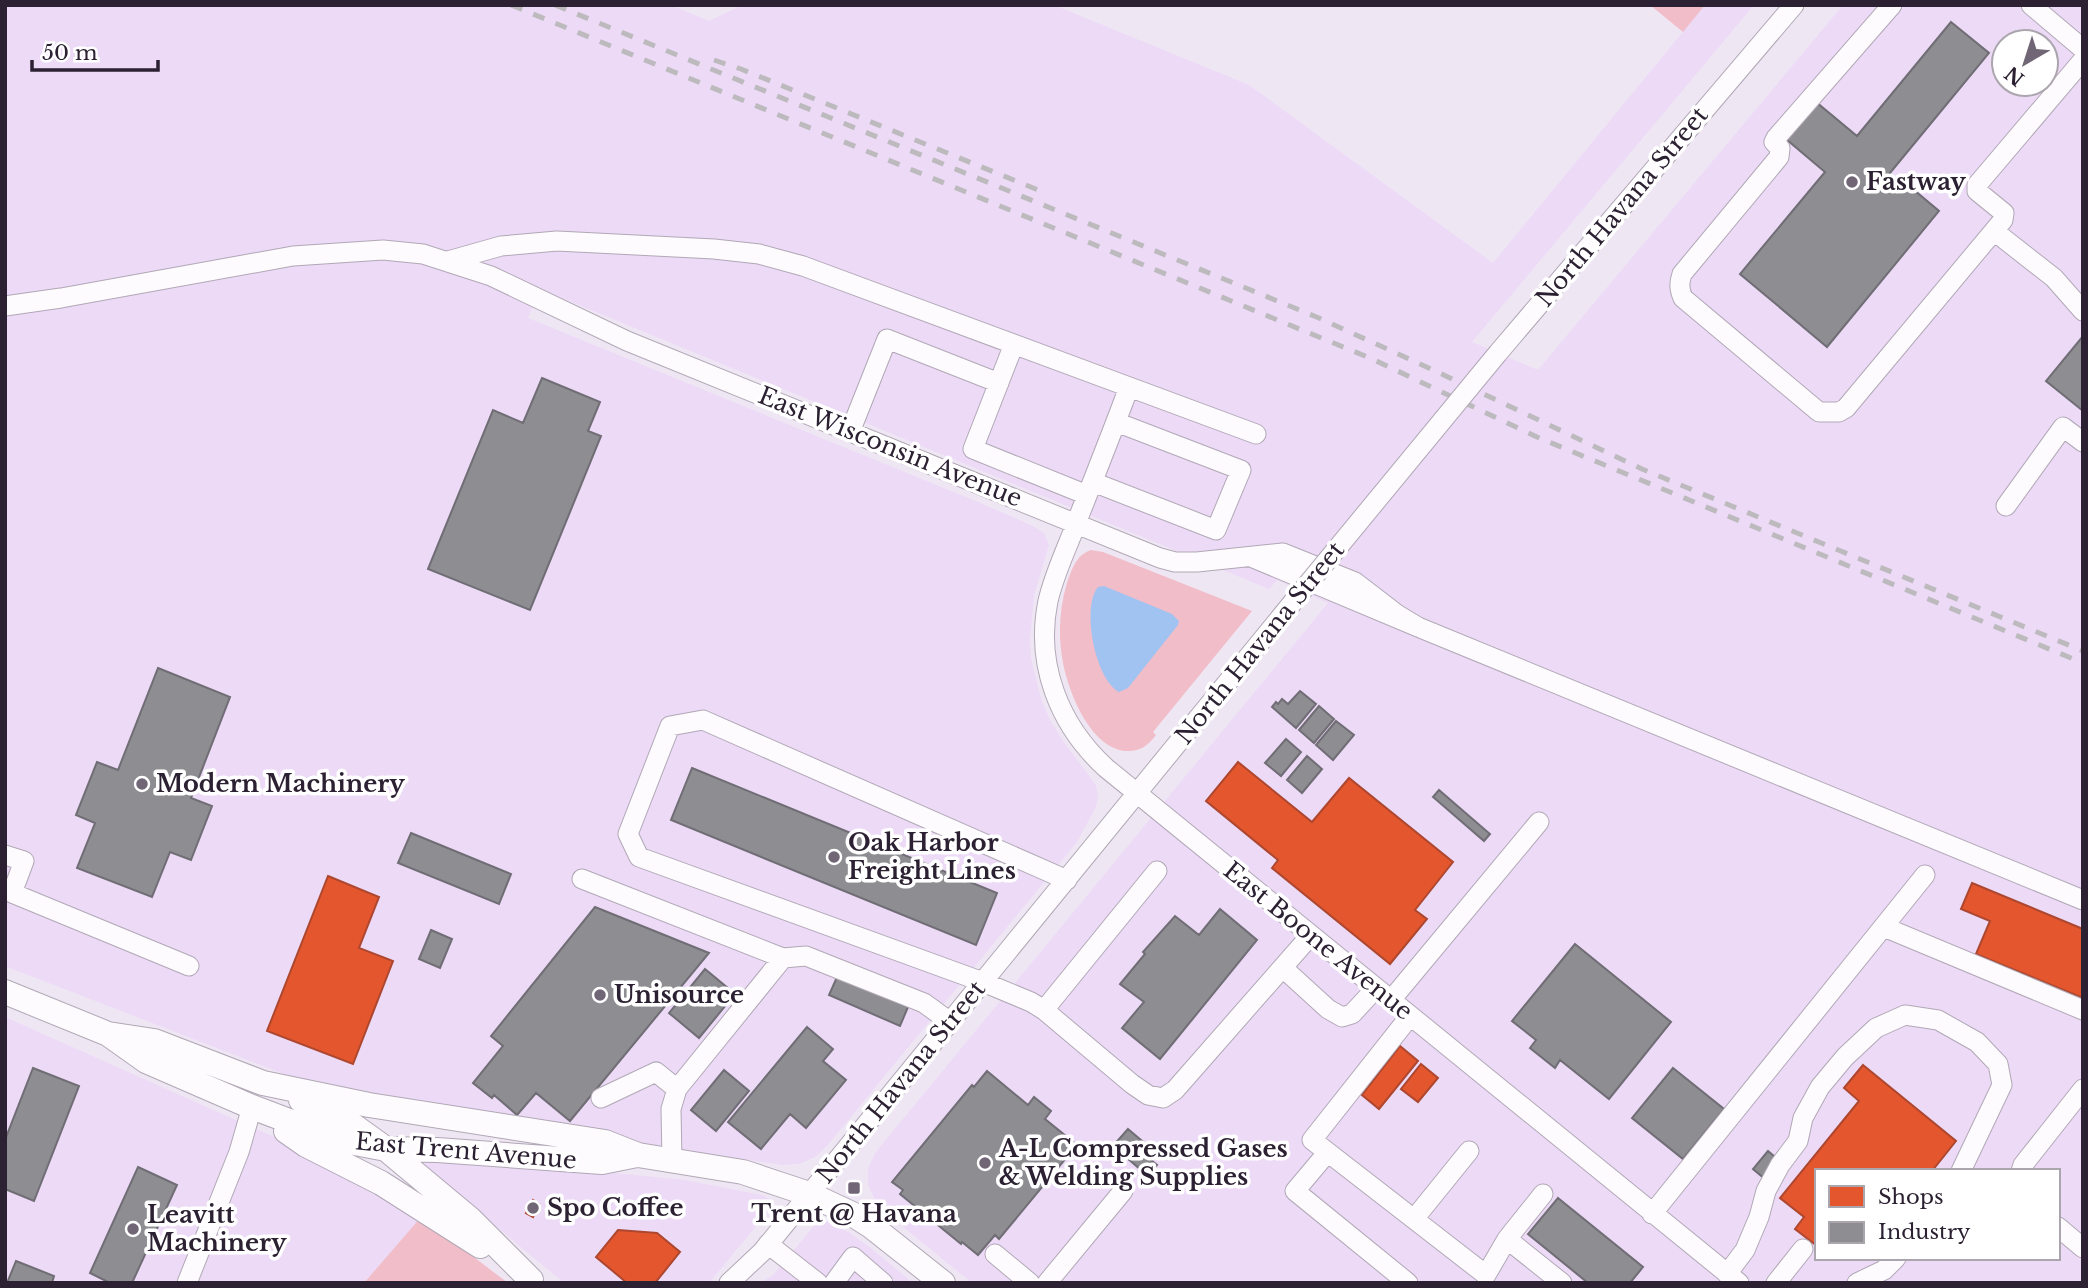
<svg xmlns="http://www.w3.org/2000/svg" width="2088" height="1288" font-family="'Libre Baskerville',serif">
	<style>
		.built { fill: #ecdaf7; fill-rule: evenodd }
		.green { fill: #f1bdc8 }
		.water { fill: #a1c3f2 }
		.shops { fill: #e4572e; stroke: #ad472f; stroke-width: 2 }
		.industry { fill: #8d8d92; stroke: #706d75; stroke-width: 2 }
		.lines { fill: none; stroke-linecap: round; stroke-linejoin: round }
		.minor-casing { stroke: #b1a8b6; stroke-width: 21 }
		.major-casing { stroke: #b1a8b6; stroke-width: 26 }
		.minor { stroke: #fdfbfd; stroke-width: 19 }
		.major { stroke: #fdfbfd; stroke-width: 24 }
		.rail { stroke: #bdbabe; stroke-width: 5; stroke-dasharray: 12 12; stroke-linecap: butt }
		.minor-bridge-casing { stroke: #b1a8b6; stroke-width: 21; stroke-linecap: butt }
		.minor-bridge { stroke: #fdfbfd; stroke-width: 19 }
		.poi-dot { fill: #706676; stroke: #fff; stroke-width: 2.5 }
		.labels { text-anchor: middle; stroke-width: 7; stroke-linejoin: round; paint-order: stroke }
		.poi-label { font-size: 24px; font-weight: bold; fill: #2c2132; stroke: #fff; text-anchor: start }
		.street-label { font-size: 24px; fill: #2c2132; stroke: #fff }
	</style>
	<rect width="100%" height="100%" fill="#efe6f4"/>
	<path class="built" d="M5,5h666l38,16 33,-16h312l195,80 244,178 212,-258h49l-282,337 66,28 305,-365h240v1278h-1111l-87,-71 -10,-12 -7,-15v-16l7,-16 453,-550 -51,-23 -8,9 -729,-300 -12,29 450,184 53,23 13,8 5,12 -15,51 -4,43 1,19 10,41 8,19 14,23 33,44 2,12 -2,10 -19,35 -250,304 -12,11 -16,7 -17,1 -235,-37 -245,-47 -297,-115zM2004,42h42v42h-42zM1817,1171h241v87h-241z
		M5,1017l323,144 93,56 -57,66h-359z
		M419,1158l164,12 102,10 77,15 9,5 1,4 -4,8 -59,71h-145l-143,-119z
		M827,1222l23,11 22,16 41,34h-153l13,-8 41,-49 6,-3z"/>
	<path class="green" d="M1650,5h55l-22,27z
		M1091,550l12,2 149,59 -99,121 3,3c-8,11 -17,17 -31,16 -35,-4 -56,-58 -62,-88 -5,-26 -4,-54 4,-80 5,-14 9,-28 24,-33z
		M421,1217l87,66h-144z"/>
	<path class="water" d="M1104,586l68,28 7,7 -1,4 -50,63 -9,4c-24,-12 -38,-85 -21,-105z"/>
	<path class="shops" d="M1238,762l74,60 37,-44 104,84 -38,48 12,9 -37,45 -118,-96 6,-8 -72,-59z
		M328,876l51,21 -20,51 34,13 -40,103 -86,-33z
		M1972,883l111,46v69l-107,-44 14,-33 -29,-12z
		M1400,1046l18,15 -39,48 -17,-14z
		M1421,1064l17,14 -20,24 -17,-13z
		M1863,1065l93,76 -24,30h-115v75l-22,-17 9,-12 -24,-19 79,-97 -15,-13z
		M533,1200l6,4 -6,13 -7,-4z
		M618,1230l39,3 23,19 -25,31h-28l-31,-26z"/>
	<path class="industry" d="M1951,22l38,31 -104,126 16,14 7,-8 31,26 -112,136 -87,-73 85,-102 -39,-33 30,-37 41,34z
		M2083,336v75l-37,-30z
		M542,378l58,24 -12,29 13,5 -71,174 -102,-41 65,-159 30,13z
		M158,668l72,29 -39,101 21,8 -21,54 -21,-8 -18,45 -75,-29 18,-45 -19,-8 21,-53 21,8z
		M1300,691l16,13 -20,24 -24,-21 4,-5 2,2 4,-5 6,5z
		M1319,706l15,13 -20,24 -15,-13z
		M1336,721l18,14 -21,25 -17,-15z
		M1286,739l15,13 -20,24 -16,-13z
		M1307,756l15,13 -20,24 -15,-13z
		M692,768l305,125 -21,52 -305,-125z
		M1439,790l51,44 -6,7 -51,-44z
		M411,833l100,41 -12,30 -101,-41z
		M595,907l114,46 -139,168 -34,-28 -19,22 -23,-20 -2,3 -19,-15 30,-37 -12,-10z
		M1220,909l37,31 -97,119 -38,-31 22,-26 -24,-18 25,-30 -2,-2 32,-36 24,19z
		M431,930l21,9 -12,29 -21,-9z
		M1575,944l96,78 -62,77 -49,-39 -5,8 -25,-20 6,-8 -24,-19z
		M705,969l30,25 -36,44 -30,-25z
		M837,977l71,30 -8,19 -71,-31z
		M807,1027l26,22 -10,12 23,19 -40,48 -16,-14 -29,35 -33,-27z
		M33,1068l46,18 -45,115 -29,-12v-49z
		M1673,1068l51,41 -41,50 -51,-41z
		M724,1070l25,21 -33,40 -25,-21z
		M987,1071l41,34 6,-8 17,14 -6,8 32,26 -78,94 -4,-4 -17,20 -16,-13 -1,2 -61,-50 3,-4 -11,-8 80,-97 2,2z
		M1128,1129l19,16 -6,7 16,13 -9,11 -35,-30z
		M1768,1151l12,10 -15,18 -12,-10z
		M138,1167l39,18 -45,98h-22l-20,-10z
		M1558,1198l85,69 -13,16h-42l-60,-49z
		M16,1261l38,15 -2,7h-45z"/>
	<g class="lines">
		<g class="minor-casing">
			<path id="minor" d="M1892,5l-116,133 -2,4 6,6 -1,9 -97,117c-3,9 -3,15 1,24l136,114h20l7,-4 157,-188 1,-7 -27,-22v-6l106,-125
				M2031,5l52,44
				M1994,231l60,47 29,33
				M448,261l53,-15 56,-5 157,8 45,5 44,12 453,168
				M5,306l56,-8 232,-42 90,-6 40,4 68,22 136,65 533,217 15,4h22l86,-9 72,29 43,33 20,12
				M1014,344l-41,105 114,46
				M1498,353l296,-348
				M1129,387c-16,43 -33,86 -50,129 -10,28 -24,55 -31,85 -13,63 11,124 58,167l633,515
				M850,432l37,-93 112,44
				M1093,482l123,48 25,-60 -125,-48
				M2006,506l57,-79 20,15
				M1251,557l167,70 665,273
				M5,855l19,6 -12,32 177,73
				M582,879l201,79 23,-2 118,47 26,19
				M1067,880l-364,-160 -33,6 -42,108 11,23 344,125 48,20 13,8 88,74 16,11 15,3 12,-8 136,-155
				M1884,927l199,83
				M1283,968l45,41 14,8 10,-3 24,-26
				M1391,1000l148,-178
				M1044,1010l113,-139
				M1410,1016l-98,124 174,135 21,-36
				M601,1098l55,-26 21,17 106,-131
				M1327,1153l-32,38 113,92
				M672,1160l-1,-51 6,-20
				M2021,1171l2,-6 60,-76
				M1543,1194l-36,45 55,44
				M1652,1214l273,-339
				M1414,1219l55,-68
				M2058,1227l25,21
				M768,1244l50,39
				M995,1254l35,29
				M1727,1274l18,-24 14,-33 7,-26 14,-26 18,-24 5,-23 17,-31 25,-30 31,-29 29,-13 33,5 39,22 21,22 4,21 -41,86
				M187,1283l52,-131 13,-45
				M729,1283l33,-31 540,-661
				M834,1283l19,-26 30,26
				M1047,1283l76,-92
				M1776,1283l27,-34
				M1857,1283l27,-13 12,-12"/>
		</g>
		<g class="major-casing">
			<path id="major" d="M5,992l103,42 38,27 106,46 87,33 47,9 51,1 165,12 35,-7
				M108,1034l46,7 109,42 106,22 236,37 33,13 105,17 66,22 43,20 19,12 72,57
				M301,1100l53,26 32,23 84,70 61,61
				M286,1131l20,14 75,38 99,63"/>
		</g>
		<use href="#minor" class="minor"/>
		<use href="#major" class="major"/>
		<path class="rail" d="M511,5l859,353 167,79 546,226
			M555,5l764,313 112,51 211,100 441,182
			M714,60l27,9 307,125"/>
		<g class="minor-bridge-casing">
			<path id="minor-bridge" d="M1302,591l196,-238"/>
		</g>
		<use href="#minor-bridge" class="minor-bridge"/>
	</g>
	<g class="poi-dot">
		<circle cx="1852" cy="182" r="7"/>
		<circle cx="142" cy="784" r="7"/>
		<circle cx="834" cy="857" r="7"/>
		<circle cx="600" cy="995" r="7"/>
		<circle cx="985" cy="1163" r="7"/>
		<rect x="847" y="1181" width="14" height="14" rx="3.5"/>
		<circle cx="533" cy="1208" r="7"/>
		<circle cx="133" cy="1229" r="7"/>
	</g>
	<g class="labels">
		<g class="poi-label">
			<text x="1866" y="190">Fastway</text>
			<text x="156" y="792">Modern Machinery</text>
			<text x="848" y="851">Oak Harbor<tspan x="848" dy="28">Freight Lines</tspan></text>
			<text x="614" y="1003">Unisource</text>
			<text x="999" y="1157">A-L Compressed Gases<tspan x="999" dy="28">&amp; Welding Supplies</tspan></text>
			<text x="547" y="1216">Spo Coffee</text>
			<text x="854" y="1222" text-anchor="middle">Trent @ Havana</text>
			<text x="147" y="1223">Leavitt<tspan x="147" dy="28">Machinery</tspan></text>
		</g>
		<g class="street-label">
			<text transform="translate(1622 207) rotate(-50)" y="8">North Havana Street</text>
			<text transform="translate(890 447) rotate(22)" y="8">East Wisconsin Avenue</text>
			<text transform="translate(1260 643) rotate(-51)" y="8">North Havana Street</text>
			<text transform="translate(1318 941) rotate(39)" y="8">East Boone Avenue</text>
			<text transform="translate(901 1082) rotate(-51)" y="8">North Havana Street</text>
			<text transform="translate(466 1151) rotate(5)" y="8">East Trent Avenue</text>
		</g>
	</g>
	<rect width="2088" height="1288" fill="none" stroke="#2c2132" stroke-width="14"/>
	<rect x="1815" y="1169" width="245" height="91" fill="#ffffff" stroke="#aba6ad" stroke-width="2"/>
	<rect x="1829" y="1186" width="35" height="21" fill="#e4572e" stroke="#aba6ad" stroke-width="2"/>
	<text x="1878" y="1204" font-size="21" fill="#2c2132">Shops</text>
	<rect x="1829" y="1222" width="35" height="21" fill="#8d8d92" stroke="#aba6ad" stroke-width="2"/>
	<text x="1878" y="1239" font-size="21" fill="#2c2132">Industry</text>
	<g transform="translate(2025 63) rotate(219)"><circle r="33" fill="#ffffff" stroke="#aba6ad" stroke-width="2"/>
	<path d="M0-5L12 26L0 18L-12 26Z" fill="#706676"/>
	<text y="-10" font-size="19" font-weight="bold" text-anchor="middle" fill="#2c2132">N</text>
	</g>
	<path d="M32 60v10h126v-10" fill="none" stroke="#2c2132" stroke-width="3.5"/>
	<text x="42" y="60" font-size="21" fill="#2c2132" stroke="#ffffff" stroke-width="5" paint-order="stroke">50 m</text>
</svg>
